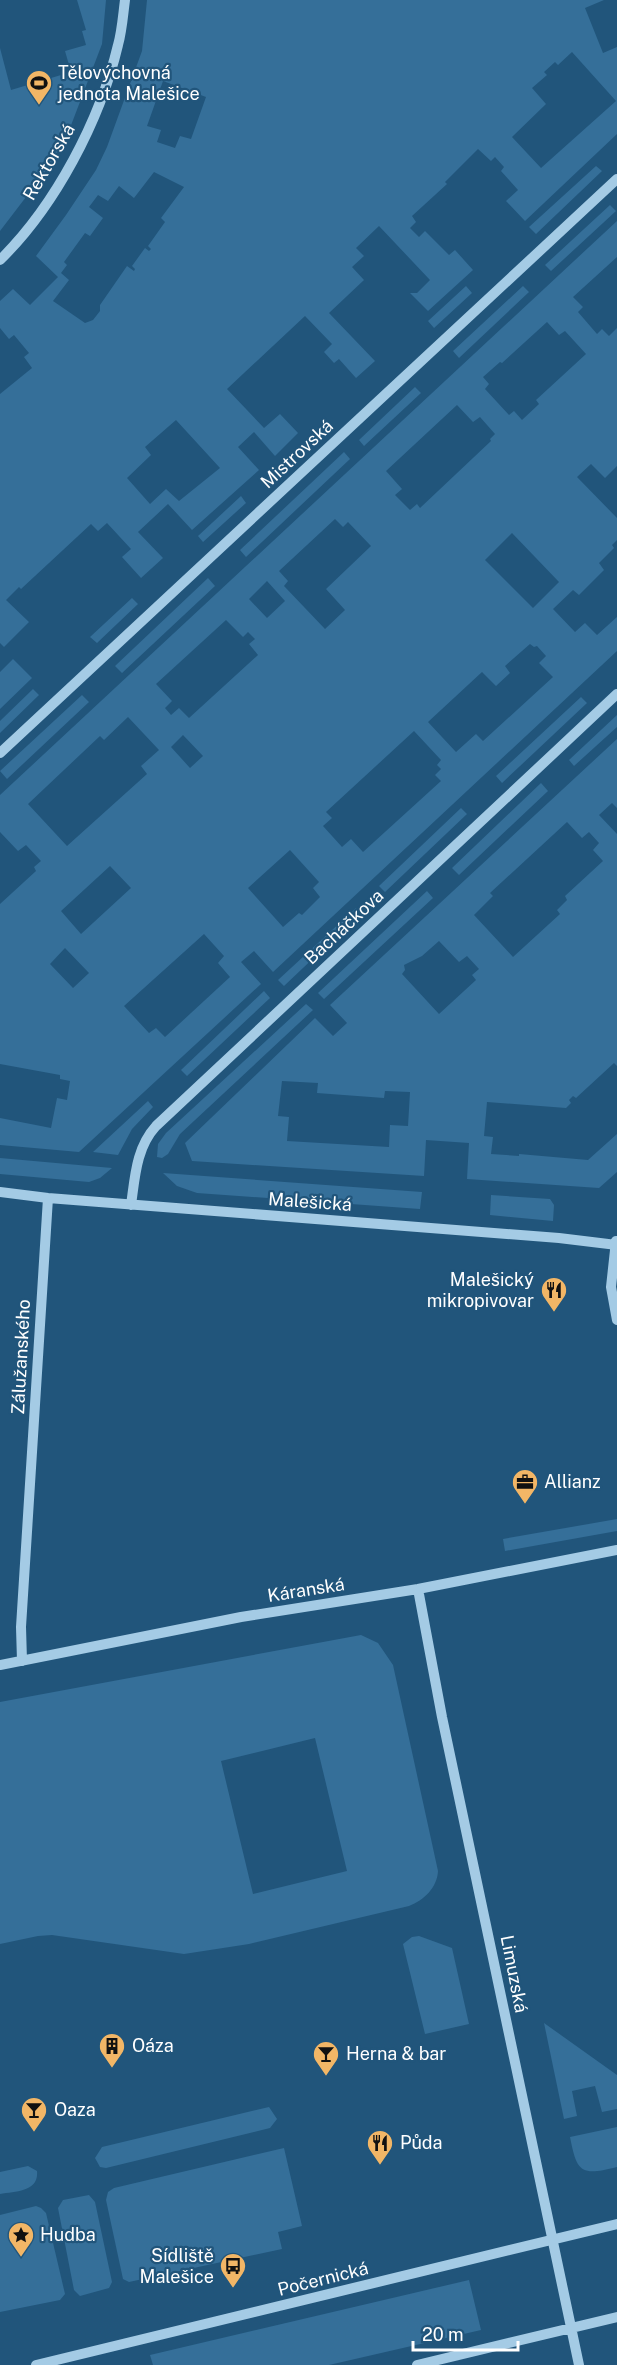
<svg xmlns="http://www.w3.org/2000/svg" width="617" height="2365" font-family="'Public Sans',sans-serif">
	<style>
		.green { fill: #356f99; fill-rule: evenodd }
		.lines { fill: none; stroke-linecap: round; stroke-linejoin: round }
		.minor { stroke: #a4cbe5; stroke-width: 10 }
		.labels { text-anchor: middle; stroke-width: 4.5; stroke-linejoin: round; paint-order: stroke }
		.poi-label { font-size: 18px; fill: #fff; stroke: #21557b; text-anchor: start }
		.street-label { font-size: 18px; fill: #fff; stroke: #21557b }
	</style>
	<rect width="100%" height="100%" fill="#21557b"/>
	<path class="green" d="M77,0h29l-4,44 -32,84 -18,35 -52,68v-183l11,42 60,-18 -6,-21 21,-6 -4,-14 4,-1z
		M147,0h457l-19,8 18,45 14,-6v87l-92,87 -19,-20 12,-11 -17,-19 3,-4 -9,-10 -4,4 -13,-12 -33,33 2,2 -35,32 4,6 -6,6 9,9 6,-6 24,24 6,-5 18,20 -45,41 -18,-18h7l13,-13 -51,-54 -23,22 8,8 -12,11 12,13 -35,33 46,48 -19,17 -17,-19 -5,4 -10,-11 8,-8 -27,-28 -78,73 37,39 16,-14 18,19 -23,23 -21,-24 -16,15 21,23 -67,60 -24,-26 -30,28 25,26 -22,20 -19,-21 9,-8 -24,-26 -9,8 -7,-7 -70,65 -2,-2 -13,13 23,22 -25,25 -4,-4v-249l32,-26 -8,-11 5,-4 -15,-18 -5,4 -9,-11v-27l13,-12 17,16 28,-28 -22,-21 30,-41 30,-45 11,-23 35,-96zM572,52l44,49 -75,67 -29,-31 34,-33 -14,-16 15,-13 -3,-3 11,-10 3,3zM163,81l43,16 -15,42 -11,-3 -5,12 -18,-6 4,-12 -14,-4zM154,172l30,15 -23,31 4,4 -17,24 3,3 -2,2 -4,-3 -13,18 3,3 -1,2 -7,-5 -27,39v6l-7,9 -8,3 -32,-22 16,-21 -8,-7 6,-8 -3,-3 21,-29 5,3 13,-18 -14,-11 9,-12 10,6 11,-15 15,12zM176,420l44,48 -41,33 -13,-12 -16,15 -23,-26 24,-23 -6,-8z
		M596,166l6,5 -66,63 -7,-7z
		M610,205l6,6 -65,60 -6,-6z
		M617,221v36l-44,40 10,10 -5,5 19,22 5,-5 7,7 8,-8v138l-12,12 -14,-14 -14,13 40,41v22l-5,5 2,3 -15,15 5,7 -25,25 -6,-5 -20,19 22,23 10,-9 12,12 20,-18v34l-344,321 -19,-21 -13,11 20,22 -182,168 -79,-7v-27l51,10 6,-30 10,2 3,-19 -10,-2v-4l-60,-11v-160l36,-33 -2,-4 7,-6 -15,-16 -8,6 -18,-19v-37zM547,322l12,13 6,-4 21,23 -50,46 3,4 -17,16 -8,-9 -5,4 -24,-26 4,-5 -6,-7 17,-15 2,1zM457,405l16,17 7,-5 15,17 -5,5 1,2 -71,67 -3,-4 -7,6 -15,-15 7,-6 -16,-18zM335,519l8,8 5,-5 23,24 -45,43 19,21 -20,19 -41,-43 4,-5 -9,-10zM512,533l47,49 -26,26 -48,-48zM267,581l18,20 -18,17 -18,-19zM226,620l17,17 5,-5 7,7 -6,5 9,11 -69,63 -10,-10 -8,7 -6,-7 7,-7 -16,-17zM530,644l4,3 3,-1 9,10 -7,7 14,14 -70,64 -7,-7 -20,18 -28,-30 54,-50 14,14 14,-13 -5,-7zM128,717l31,33 -18,16 6,8 -80,72 -39,-42 72,-68 4,4zM414,731l27,29 -4,5 4,4 -6,6 6,6 -78,71 -12,-13 -9,8 -19,-21 9,-8 -6,-6zM183,735l20,21 -13,12 -19,-21zM290,850l29,32 -6,6 7,9 -18,18 -3,-2 -16,14 -35,-39zM110,866l21,22 -50,46 -20,-23zM204,934l20,22 -6,7 12,14 -65,60 -9,-9 -7,5 -25,-27zM65,948l24,25 -16,15 -23,-24z
		M466,286l6,7 -38,35 -6,-7z
		M523,286l6,6 -70,66 -6,-7z
		M415,387l6,6 -57,53 -5,-6z
		M344,452l6,7 -104,98 -6,-7z
		M241,496l5,7 -43,39 -5,-6z
		M208,578l7,8 -93,87 -7,-7z
		M132,598l6,6 -41,39 -7,-6z
		M13,659l19,19 -32,31v-37z
		M33,689l6,6 -39,38v-12z
		M82,695l7,7 -82,77 -7,-8z
		M581,697l6,6 -85,80 -6,-7z
		M617,715v12l-43,39 -5,-6z
		M617,739v69l-5,-5 -13,12 18,19v232l-3,-3 -38,35 -3,-2 -4,4 2,3 -5,5 -79,-6 -3,34 9,1 -2,17 28,2v-2l69,6 29,-26v38l-18,16 -132,-9 2,-36 -43,-3 -2,36 -232,-15 -7,-18 130,-125 18,18 14,-13 -17,-18zM567,822l15,16 7,-6 10,11 -6,7 10,11 -38,35 2,4 -10,10 3,4 -47,43 -39,-42 19,-19 -3,-3zM439,941l20,21 8,-6 12,13 -7,6 4,5 -37,34 -37,-40 3,-4 -1,-5 18,-9zM282,1081l36,2 -1,10 67,5 1,-7 25,1 -2,34 -18,-1 -1,22 -102,-6 2,-24 -11,-1z
		M541,783l7,8 -89,84 -7,-7z
		M461,808l6,6 -82,78 -6,-6z
		M427,891l6,7 -109,101 -6,-6z
		M356,908l5,5 -77,73 -6,-6z
		M264,991l6,7 -83,78 -6,-6z
		M306,1004l7,6 -133,124 -12,20 -6,4 -5,-1 1,-13 8,-11z
		M148,1101l5,6 -21,22 -14,26 -25,-3z
		M0,1158l112,10 -12,10 -11,4 -89,-8z
		M163,1173l259,19 -2,17 -223,-16 -20,-7z
		M491,1195l59,4 4,6 -1,16 -63,-6z
		M617,1519v12l-112,20 -2,-12z
		M361,1635l17,8 15,22 45,206c-1,17 -14,29 -29,35l-160,38 -65,10 -132,-19 -14,1 -38,8v-242zM315,1738l32,133 -94,23 -32,-133z
		M419,1936l33,12 17,76 -44,10 -22,-90 9,-7z
		M544,2023l73,52v34l-15,3 -7,-26 -23,5 5,25 -13,3z
		M269,2107l8,12 -7,9 -164,40 -6,-1 -5,-9 7,-11z
		M617,2127v40c-36,9 -40,6 -47,-30z
		M284,2148l18,78 -24,6 4,17 -153,33 -6,-3 -17,-79 2,-8 6,-4z
		M28,2166l9,5c2,21 -21,20 -37,23v-22z
		M89,2195l6,7 17,80 -3,6 -29,8 -6,-6 -16,-82 5,-8z
		M36,2206l5,2 5,5 19,81 -5,6 -60,12v-97z
		M469,2280l12,50 -152,35h-176l-3,-10z"/>
	<g class="lines">
		<path class="minor" d="M0,260c55,-54 100,-139 118,-215 4,-14 5,-30 7,-45
			M0,753l617,-574
			M0,1192l48,6 511,40 58,7
			M131,1205c4,-28 5,-57 25,-79l461,-432
			M616,1241l-5,46 6,33
			M418,1589l24,128 137,648
			M22,1661l-1,-34 27,-429
			M0,1665l241,-48 177,-28 199,-39
			M36,2365l581,-141
			M417,2365l200,-48"/>
	</g>
	<defs>
		<g id="stadium-pin" transform="scale(1.35)"><path d="M0 17L-7.5 6A9.5 9.5 0 1 1 7.5 6Z" fill="#f2b666" stroke="#21557b"/><path d="M0-5a6.5 5 0 1 0 0 10a6.5 5 0 1 0 0-10ZM-3.5-1.8h7v3.6h-7Z" fill="#111"/></g>
		<g id="restaurant-pin" transform="scale(1.35)"><path d="M0 17L-7.5 6A9.5 9.5 0 1 1 7.5 6Z" fill="#f2b666" stroke="#21557b"/><path d="M-5-6h1v4h1v-4h1v4h1v-4h1v5L-1.5 .5V6h-2V.5L-5-1ZM5-6V6H3V1.5H1.5Q1.5-4 5-6Z" fill="#111"/></g>
		<g id="office-pin" transform="scale(1.35)"><path d="M0 17L-7.5 6A9.5 9.5 0 1 1 7.5 6Z" fill="#f2b666" stroke="#21557b"/><path d="M-6-3h4V-5.5h4V-3h4V5H-6ZM-1-4.5V-3h2v-1.5ZM-6 0V1H6V0Z" fill="#111"/></g>
		<g id="building-pin" transform="scale(1.35)"><path d="M0 17L-7.5 6A9.5 9.5 0 1 1 7.5 6Z" fill="#f2b666" stroke="#21557b"/><path d="M-4-6H4V6H1V3H-1V6H-4ZM-2.5-4.3h1.7v1.8h-1.7ZM.8-4.3h1.7v1.8H.8ZM-2.5-1h1.7V.8h-1.7ZM.8-1h1.7V.8H.8Z" fill="#111"/></g>
		<g id="bar-pin" transform="scale(1.35)"><path d="M0 17L-7.5 6A9.5 9.5 0 1 1 7.5 6Z" fill="#f2b666" stroke="#21557b"/><path d="M-6-5H6L.8 .8V4.5H3.5V6h-7V4.5H-.8V.8Z" fill="#111"/></g>
		<g id="sight-pin" transform="scale(1.35)"><path d="M0 17L-7.5 6A9.5 9.5 0 1 1 7.5 6Z" fill="#f2b666" stroke="#21557b"/><path d="M0-6L1.8-2.2L6-1.7L2.9 1.2L3.7 5.4L0 3.3L-3.7 5.4L-2.9 1.2L-6-1.7L-1.8-2.2Z" fill="#111"/></g>
		<g id="bus-pin" transform="scale(1.35)"><path d="M0 17L-7.5 6A9.5 9.5 0 1 1 7.5 6Z" fill="#f2b666" stroke="#21557b"/><path d="M-5-6H5V4H4V6H2V4H-2V6H-4V4H-5ZM-3.5-4V0h7V-4ZM-3.5 1.2v1.5H-2V1.2ZM2 1.2v1.5H3.5V1.2Z" fill="#111"/></g>
	</defs>
	<g fill-rule="evenodd">
		<use href="#stadium-pin" x="39" y="83"/>
		<use href="#restaurant-pin" x="554" y="1290"/>
		<use href="#office-pin" x="525" y="1482"/>
		<use href="#building-pin" x="112" y="2046"/>
		<use href="#bar-pin" x="326" y="2054"/>
		<use href="#bar-pin" x="34" y="2110"/>
		<use href="#restaurant-pin" x="380" y="2143"/>
		<use href="#sight-pin" x="21" y="2235"/>
		<use href="#bus-pin" x="233" y="2266"/>
	</g>
	<g class="labels">
		<g class="poi-label">
			<text x="58" y="79">Tělovýchovná<tspan x="58" dy="21">jednota Malešice</tspan></text>
			<text x="534" y="1286" text-anchor="end">Malešický<tspan x="534" dy="21">mikropivovar</tspan></text>
			<text x="544" y="1488">Allianz</text>
			<text x="132" y="2052">Oáza</text>
			<text x="346" y="2060">Herna &amp; bar</text>
			<text x="54" y="2116">Oaza</text>
			<text x="400" y="2149">Půda</text>
			<text x="40" y="2241">Hudba</text>
			<text x="214" y="2262" text-anchor="end">Sídliště<tspan x="214" dy="21">Malešice</tspan></text>
		</g>
		<g class="street-label">
			<text transform="translate(49 162) rotate(-60)" y="6">Rektorská</text>
			<text transform="translate(297 454) rotate(-43)" y="6">Mistrovská</text>
			<text transform="translate(344 927) rotate(-43)" y="6">Bacháčkova</text>
			<text transform="translate(310 1202) rotate(4)" y="6">Malešická</text>
			<text transform="translate(21 1357) rotate(-87)" y="6">Zálužanského</text>
			<text transform="translate(306 1590) rotate(-9)" y="6">Káranská</text>
			<text transform="translate(514 1974) rotate(79)" y="6">Limuzská</text>
			<text transform="translate(323 2279) rotate(-14)" y="6">Počernická</text>
		</g>
	</g>
	<path d="M413 2341v9h105v-9" fill="none" stroke="#ffffff" stroke-width="3"/>
	<text x="422" y="2341" font-size="18" fill="#ffffff" stroke="#21557b" stroke-width="4.5" paint-order="stroke">20 m</text>
</svg>
